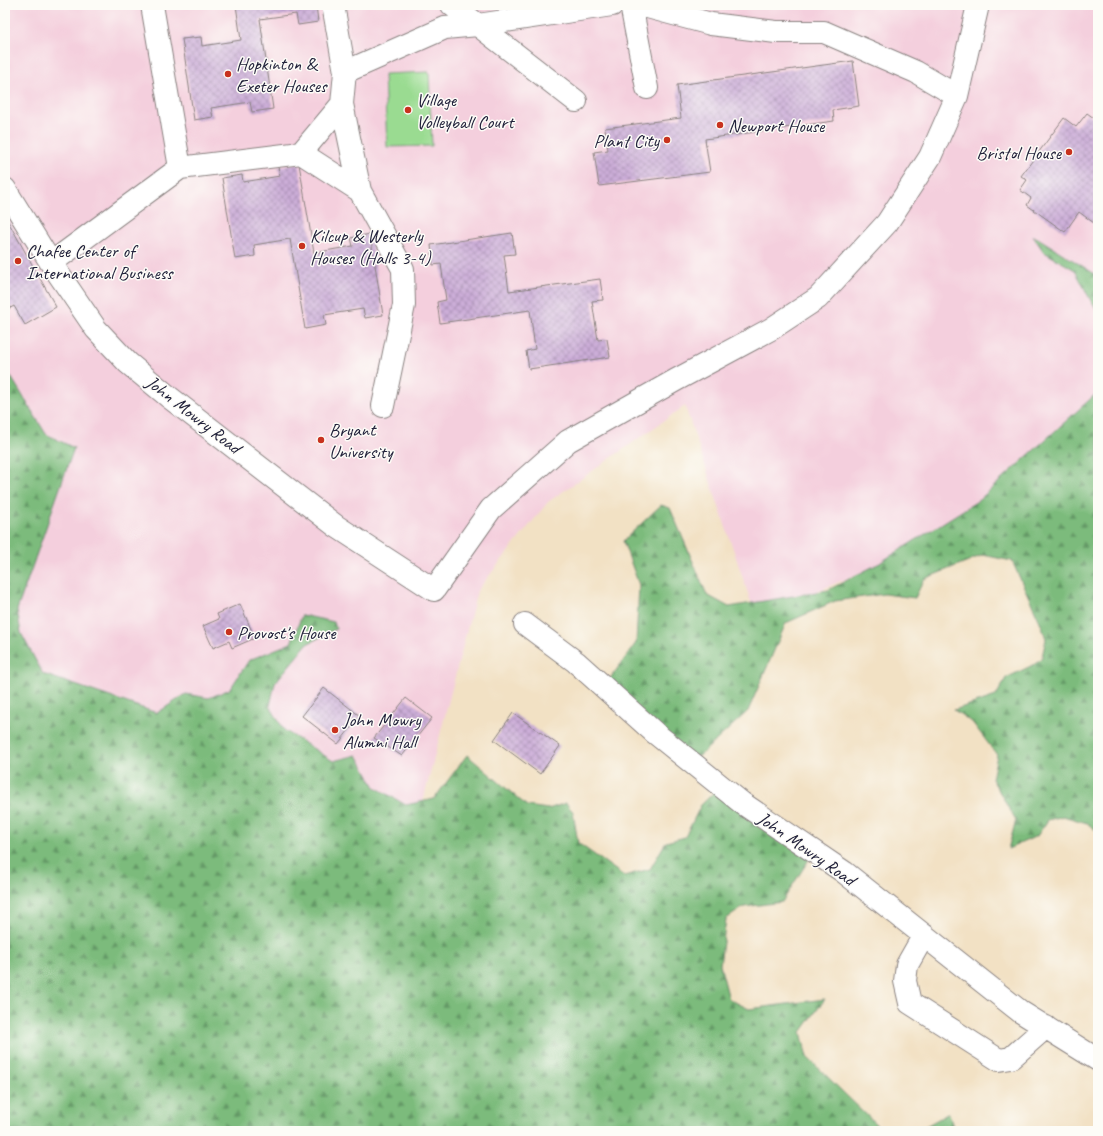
<svg xmlns="http://www.w3.org/2000/svg" width="1103" height="1136" font-family="Caveat,sans-serif">
	<style>
		.built { fill: #f4cfdd }
		.green { fill: #9adb91; stroke: #5e7e66 }
		.forest { fill: url(#forest-firs); stroke: #4e6e5b }
		.building { fill: url(#building-cross-hatch) }
		.lines { fill: none; stroke-linecap: round; stroke-linejoin: round }
		.minor-casing { stroke: #8a8280; stroke-width: 24 }
		.minor { stroke: #fff; stroke-width: 22 }
		.poi-dot { fill: #c8321e; stroke: #fdfcf7; stroke-width: 1.5 }
		.labels { text-anchor: middle; stroke-width: 3; stroke-linejoin: round; paint-order: stroke }
		.poi-label { font-size: 19px; fill: #22223b; stroke: #fdfcf7; text-anchor: start }
		.street-label { font-size: 19px; fill: #22223b; stroke: #fdfcf7 }
	</style>
	<defs>
		<pattern id="forest-firs" width="22" height="20" patternUnits="userSpaceOnUse"><rect width="22" height="20" fill="#7bbb7b"/><path d="M5 1l3.5 6h-7zM16 11l3.5 6h-7z" fill="#649866"/></pattern>
		<pattern id="building-cross-hatch" width="8" height="8" patternUnits="userSpaceOnUse"><rect width="8" height="8" fill="#ccadd8"/><path d="M0 0l8 8M0 8l8-8" fill="none" stroke="#a58cb0"/></pattern>
	</defs>
	<rect width="100%" height="100%" fill="#fdfcf7"/>
	<filter id="ink" filterUnits="userSpaceOnUse"><feTurbulence type="fractalNoise" baseFrequency=".025" numOctaves="2"/><feDisplacementMap in="SourceGraphic" scale="8" xChannelSelector="R" yChannelSelector="G"/><feConvolveMatrix kernelMatrix="1 2 1 2 8 2 1 2 1" color-interpolation-filters="sRGB"/></filter>
	<filter id="wash" filterUnits="userSpaceOnUse"><feTurbulence type="fractalNoise" baseFrequency=".012" numOctaves="4" result="noise"/><feDisplacementMap in="SourceGraphic" scale="16" xChannelSelector="R" yChannelSelector="G"/><feGaussianBlur stdDeviation="0.9" result="paint"/><feColorMatrix in="noise" values="0 0 0 0 0 0 0 0 0 0 0 0 0 0 0 0 0 1.4 0 .05"/><feComposite in="paint" operator="in"/></filter>
	<g filter="url(#wash)">
		<rect width="100%" height="100%" fill="#f2e1c4"/>
		<path class="built" d="M5,5h1093v402l-50,66 -141,80 -151,64 -71,-211 -137,96 -71,89 -64,249 -408,-54z"/>
		<path class="green" d="M429,72l3,74 -45,1 -3,-73z"/>
		<path class="forest" d="M1033,236l5,2 60,38v34l-6,-7 -17,-33 -31,-18z
			M5,367l41,67 28,14 -57,162 4,23 22,41 114,39 29,-19 23,4 21,-9 19,-29 42,-17 11,-28 32,7 2,7 -29,15 -32,39 -5,23 14,24 49,31 24,-6 18,32 31,18 28,-6 33,-44 60,51 21,3 18,-6 7,9 5,31 46,33 26,-7 16,-27 19,-5 16,-32 22,-21 90,69 -31,49 -38,5 -18,12 -6,46 9,34 20,10 76,-10 -24,33 6,25 76,74h-878z
			M1098,392v440l-11,-9 -24,-7 -15,4 -11,16 -29,13 8,-29 -24,-41 5,-24 -25,-33 -18,-12 42,-14 10,-18 29,-14 7,-7 4,-18 -4,-13 -30,-65 -29,-6 -59,24 -9,19 -31,-4 -49,7 -49,22 -38,88 -53,49 -94,-69 35,-48 3,-58 -16,-44 38,-36 9,3 37,87 22,12 99,-17 46,-24 6,-3 4,-3 95,-60z
			M949,1113l4,14 -5,4h-31z"/>
		<g id="blocks">
			<path class="building" d="M236,5h80l2,17 -20,3 -2,-11 -36,5 13,90 -21,3 -2,-10 -39,6 2,9 -19,3 -12,-81 19,-2 1,9 39,-6z
				M853,61l6,45 -26,4 1,11 -129,18 5,33 -111,14 -5,-34 14,-2 -3,-22 76,-10 -4,-33z
				M1087,113l11,8v105l-19,-14 -14,20 -38,-27 4,-7 -11,-8 7,-10 -6,-4 43,-58 12,9z
				M299,164l15,89 39,-7 -2,-8 19,-4 13,81 -18,3 -2,-9 -39,6 2,10 -21,4 -15,-90 -36,6 1,11 -20,3 -13,-81 20,-3 1,7 37,-6 -2,-9z
				M5,216l51,91 -31,18 -11,-19 -9,5z
				M512,233l3,21 -11,1 5,36 91,-12 3,21 -11,1 6,39 9,-1 3,18 -81,12 -3,-18 9,-2 -5,-39 -90,13 -3,-21 9,-2 -5,-36 -8,1 -2,-20z
				M240,604l15,34 -23,10 -3,-7 -16,7 -10,-22 16,-7 -2,-5z
				M324,688l36,28 -22,28 -36,-28z
				M406,698l26,20 -30,38 -28,-18z
				M513,713l47,33 -20,28 -46,-34z"/>
		</g>
	</g>
	<g filter="url(#ink)">
		<use href="#blocks" fill-opacity="0" stroke="#8a8280" stroke-width="1"/>
		<g class="lines">
			<g class="minor-casing">
				<path id="minor" d="M152,5l28,163
					M333,5l12,67 -3,32 18,87 43,78 1,36 -21,101
					M452,5l124,96
					M631,5l16,83
					M640,5l71,19 65,8h48l92,40 41,24
					M345,72l100,-44 33,-3 134,-20
					M301,153l59,38
					M5,189l46,74 45,66 32,34 41,34 167,129 98,64 57,-81 77,-68 108,-61 95,-51 47,-31 69,-75 43,-66 27,-61 21,-91
					M51,263l129,-95 121,-15 41,-49
					M525,624l51,38 79,71 87,70 102,69 177,140 77,48
					M924,935l-17,30 -2,16 5,22 89,57 12,-2 35,-31"/>
			</g>
			<use href="#minor" class="minor"/>
		</g>
	</g>
	<g class="poi-dot">
		<circle cx="228" cy="74" r="4"/>
		<circle cx="408" cy="110" r="4"/>
		<circle cx="720" cy="125" r="4"/>
		<circle cx="667" cy="140" r="4"/>
		<circle cx="1069" cy="152" r="4"/>
		<circle cx="302" cy="246" r="4"/>
		<circle cx="18" cy="261" r="4"/>
		<circle cx="321" cy="440" r="4"/>
		<circle cx="229" cy="632" r="4"/>
		<circle cx="335" cy="730" r="4"/>
	</g>
	<g class="labels">
		<g class="poi-label">
			<text x="236" y="70">Hopkinton &amp;<tspan x="236" dy="22">Exeter Houses</tspan></text>
			<text x="416" y="106">Village<tspan x="416" dy="22">Volleyball Court</tspan></text>
			<text x="728" y="132">Newport House</text>
			<text x="659" y="147" text-anchor="end">Plant City</text>
			<text x="1061" y="159" text-anchor="end">Bristol House</text>
			<text x="310" y="242">Kilcup &amp; Westerly<tspan x="310" dy="22">Houses (Halls 3-4)</tspan></text>
			<text x="26" y="257">Chafee Center of<tspan x="26" dy="22">International Business</tspan></text>
			<text x="329" y="436">Bryant<tspan x="329" dy="22">University</tspan></text>
			<text x="237" y="639">Provost's House</text>
			<text x="343" y="726">John Mowry<tspan x="343" dy="22">Alumni Hall</tspan></text>
		</g>
		<g class="street-label">
			<text transform="translate(194 414) rotate(38)" y="7">John Mowry Road</text>
			<text transform="translate(807 848) rotate(35)" y="7">John Mowry Road</text>
		</g>
	</g>
	<rect width="1103" height="1136" fill="none" stroke="#fdfcf7" stroke-width="20"/>
</svg>
